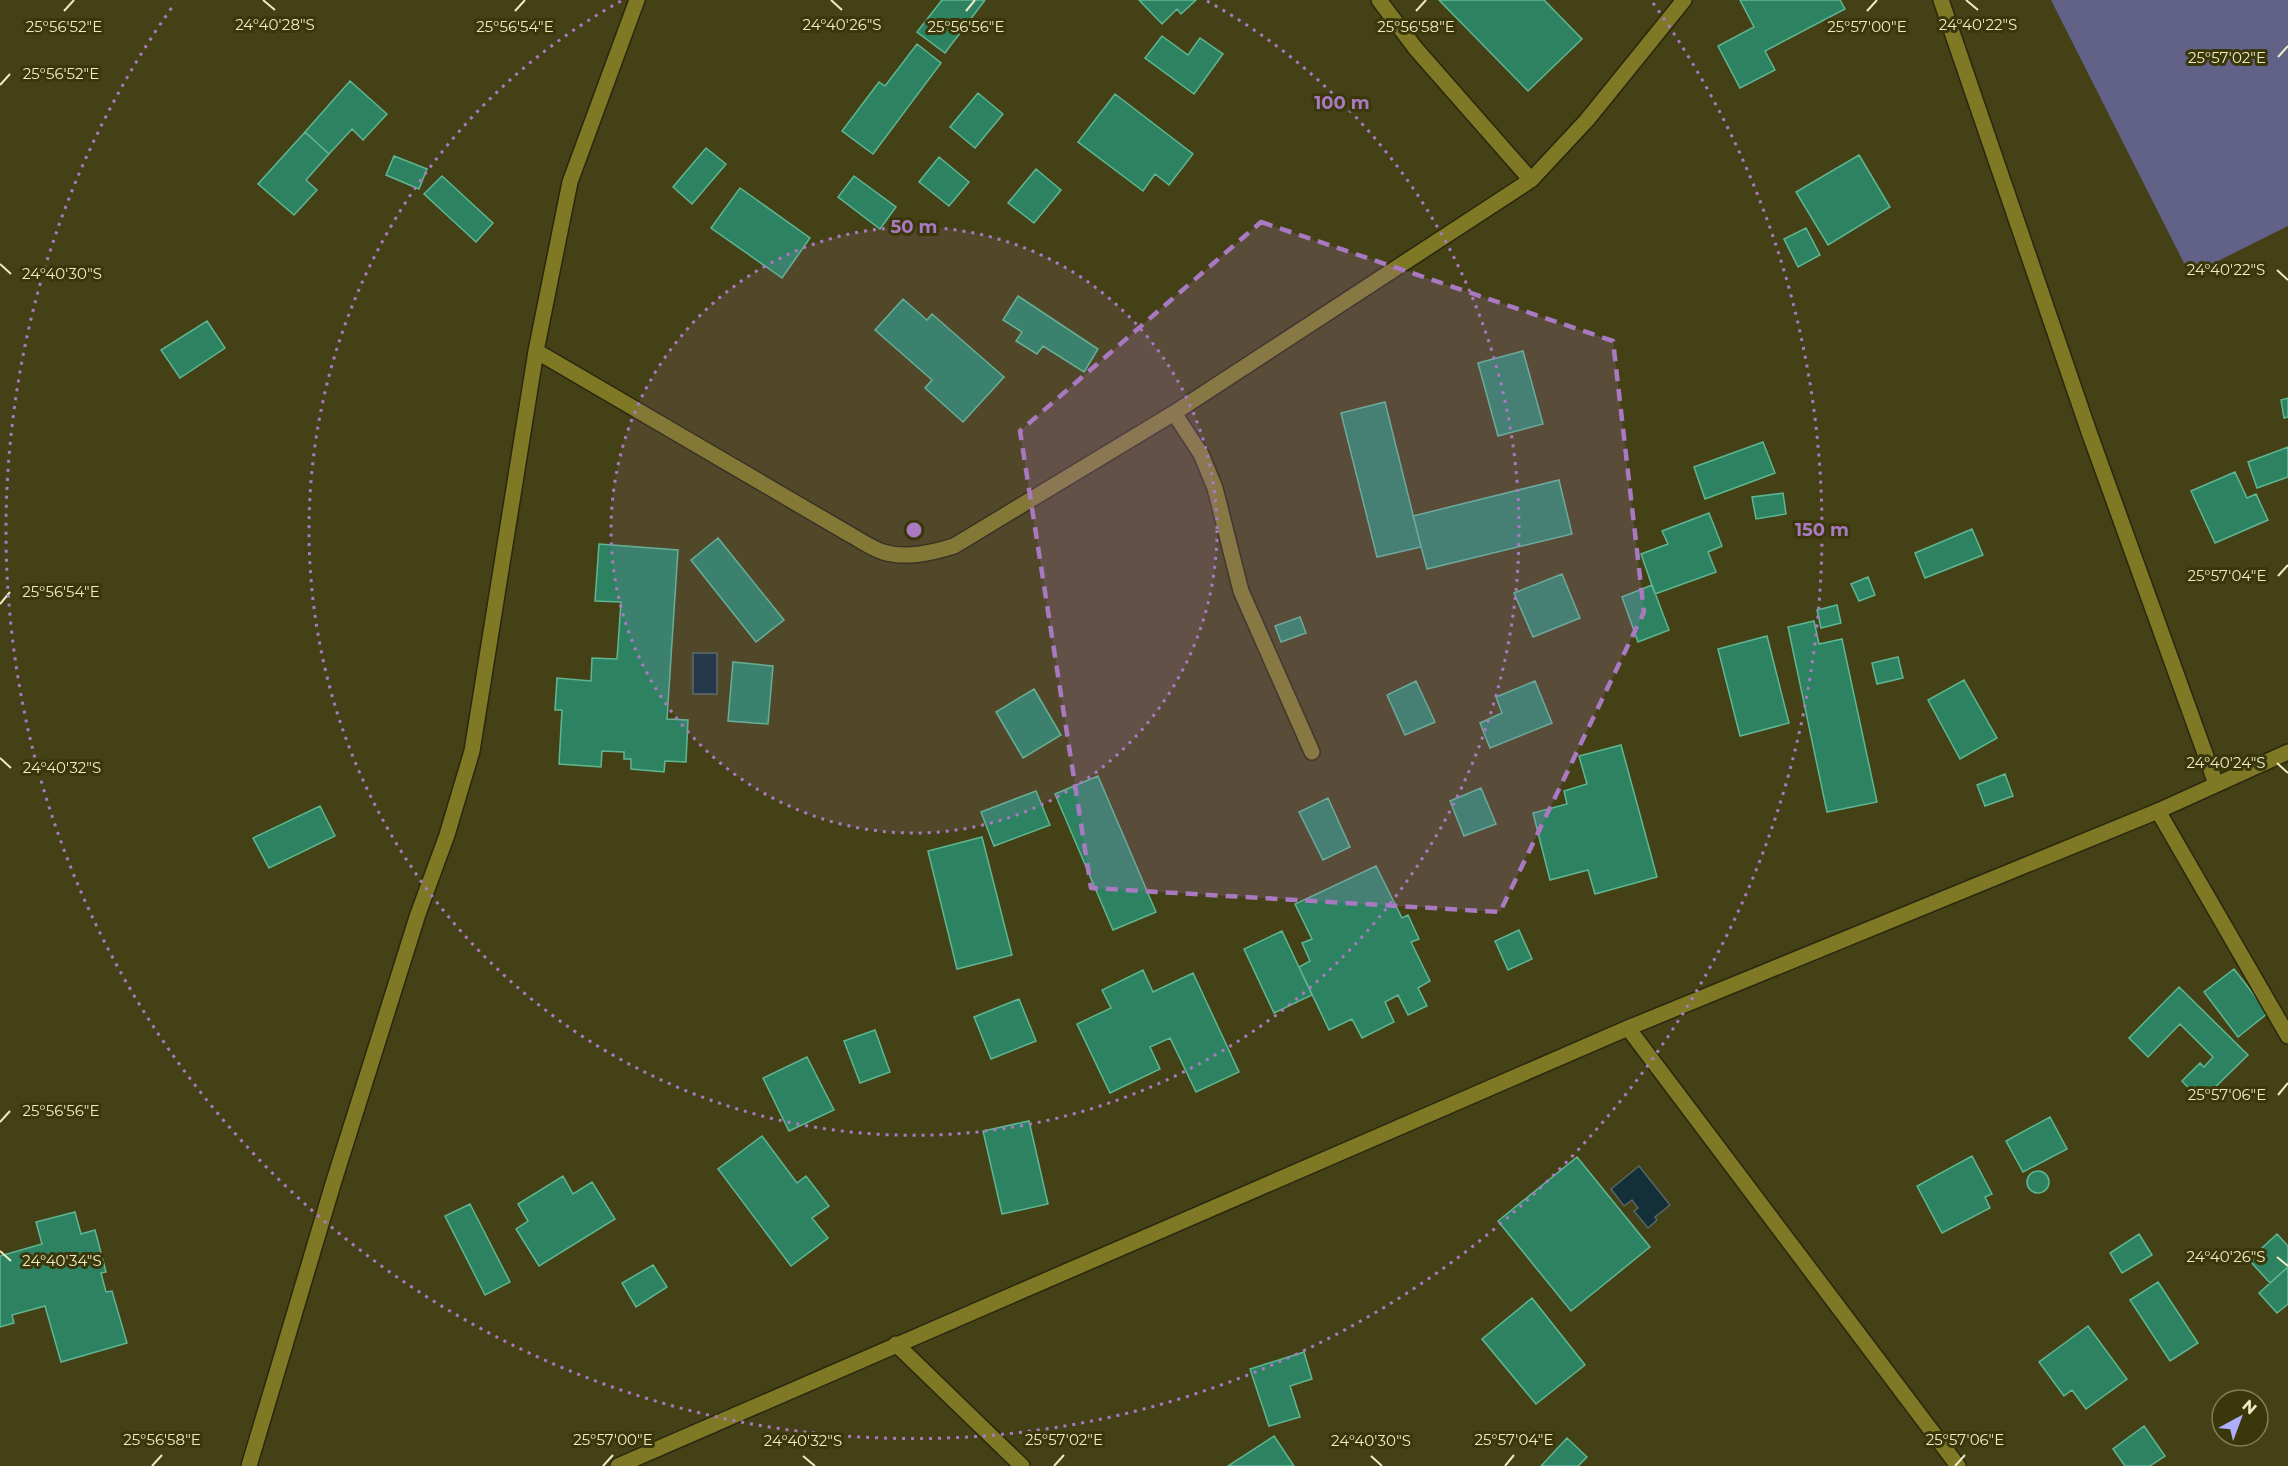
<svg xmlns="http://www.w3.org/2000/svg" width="2288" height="1466" font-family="Montserrat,sans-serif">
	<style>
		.green { fill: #626288 }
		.water { fill: #132f39; stroke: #556863; stroke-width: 1.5 }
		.building { fill: #2d8262; stroke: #5eb792; stroke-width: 1.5 }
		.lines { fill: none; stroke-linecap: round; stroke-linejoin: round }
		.minor-casing { stroke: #29270e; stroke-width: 18 }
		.tertiary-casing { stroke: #29270e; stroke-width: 18 }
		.minor { stroke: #7f7825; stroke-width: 15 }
		.tertiary { stroke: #7f7825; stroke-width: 15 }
		.marked { fill: #a979c1; fill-opacity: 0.2; stroke: #a979c1; stroke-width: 4.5; stroke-dasharray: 12 8; stroke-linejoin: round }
		.ticks { fill: none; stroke: #efecc5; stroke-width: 2 }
		.ring { fill: none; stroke: #a979c1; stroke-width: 3; stroke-dasharray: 3 6 }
		.ticks-label { font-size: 15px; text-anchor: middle; fill: #efecc5; stroke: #3a370a; stroke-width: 6; stroke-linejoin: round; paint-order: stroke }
		.centre { fill: #a979c1; stroke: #3a370a; stroke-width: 3 }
		.ring-label { font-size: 18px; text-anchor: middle; font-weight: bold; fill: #a979c1; stroke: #3a370a; stroke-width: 6; stroke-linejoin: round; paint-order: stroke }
	</style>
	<rect width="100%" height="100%" fill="#454116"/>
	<path class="green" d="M2051,0h237v226l-98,49z"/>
	<path class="water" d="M693,653h24v41h-24z
		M1639,1166l31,39 -15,12 2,3 -9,8 -14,-17 4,-3 -6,-8 -8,6 -13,-17z"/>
	<path class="building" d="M942,0h43l-40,53 -28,-21z
		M1139,0h57l-15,14 -4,-5 -15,15z
		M1439,0h105l38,39 -54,52z
		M1740,0h100l5,9 -80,42 10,19 -35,18 -22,-42 36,-19z
		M1162,36l26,19 12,-17 23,16 -29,40 -49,-36z
		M917,44l24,19 -68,91 -31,-23 37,-49 6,4z
		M350,81l37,33 -24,26 -11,-11 -23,25 -24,-22z
		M978,93l25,21 -28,34 -25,-21z
		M1115,94l78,60 -24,31 -14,-11 -12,17 -65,-49z
		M305,132l24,22 -23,26 11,10 -23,25 -36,-31z
		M706,148l20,16 -34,40 -19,-17z
		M1859,155l31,52 -62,38 -32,-53z
		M394,156l33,13 -8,20 -33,-14z
		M939,157l30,25 -20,24 -30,-24z
		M1036,169l25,21 -27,33 -26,-20z
		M442,176l51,47 -17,19 -52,-48z
		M854,176l42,31 -16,22 -42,-32z
		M740,188l70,50 -28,40 -71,-50z
		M1806,228l14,27 -22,12 -14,-28z
		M1018,296l80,53 -14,23 -41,-26 -6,8 -21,-13 6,-9 -19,-12z
		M903,299l24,21 5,-6 72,63 -41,45 -38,-34 7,-8 -57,-50z
		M207,321l18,27 -45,30 -19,-28z
		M1523,351l20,73 -45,12 -20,-73z
		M2288,398v19l-4,1 -3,-18z
		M1385,402l36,145 -44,10 -36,-144z
		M1763,442l12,31 -70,26 -11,-32z
		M2288,447v30l-31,11 -9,-26z
		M2235,472l12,26 9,-4 12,26 -53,23 -24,-52z
		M1559,480l13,54 -145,35 -14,-53z
		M1783,493l3,21 -30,5 -4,-22z
		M1709,513l13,33 -14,6 8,20 -61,22 -14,-40 27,-10 -6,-13z
		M1972,529l11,26 -58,23 -10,-25z
		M718,538l66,82 -28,22 -65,-82z
		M599,544l79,6 -11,169 21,1 -2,42 -21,-1 -1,11 -33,-3v-10h-7v-7l-22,-1 -1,16 -42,-3 3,-54h-7l2,-32 34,3 1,-23 25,1 4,-57 -26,-1z
		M1562,574l18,44 -47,19 -19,-44z
		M1868,577l7,18 -16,6 -8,-17z
		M1652,585l17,45 -31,12 -16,-45z
		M1837,605l4,18 -20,5 -4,-18z
		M1300,617l6,16 -25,9 -6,-16z
		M1814,621l5,23 23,-5 35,163 -50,10 -39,-185z
		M1767,636l22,87 -49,13 -22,-87z
		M1898,657l5,21 -26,6 -5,-21z
		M733,662l40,4 -5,58 -40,-3z
		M1964,680l33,58 -37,21 -32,-59z
		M1416,681l19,41 -30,13 -18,-40z
		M1535,681l17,42 -62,25 -10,-25 22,-10 -6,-16z
		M1034,689l27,46 -38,23 -27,-46z
		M1621,745l36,132 -62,17 -7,-24 -38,10 -17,-67 34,-9 -3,-13 23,-7 -8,-28z
		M2005,774l8,22 -28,10 -8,-21z
		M1098,776l58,136 -43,18 -58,-136z
		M1481,788l15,36 -32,12 -14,-35z
		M1036,791l14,34 -56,21 -13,-34z
		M1328,798l22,49 -27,13 -24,-48z
		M320,806l15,30 -66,32 -16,-30z
		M982,837l30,118 -55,14 -29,-118z
		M1376,866l26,52 6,-3 11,24 -8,3 19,39 -12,7 9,18 -19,9 -10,-20 -13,7 9,20 -32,16 -10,-19 -23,11 -30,-63 11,-6 -8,-18 10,-4 -17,-35z
		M1519,930l13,29 -24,11 -13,-29z
		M1282,931l30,64 -38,18 -30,-64z
		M2234,969l34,44 -30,24 -34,-45z
		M1143,970l10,22 40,-19 46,99 -43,20 -26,-54 -20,9 10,22 -50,24 -33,-69 34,-16 -9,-18z
		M2179,987l69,68 -47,46 -19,-20 18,-18 4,4 9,-10 -33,-33 -32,33 -19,-19z
		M1019,999l17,42 -45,18 -17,-42z
		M875,1030l15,42 -30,11 -16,-42z
		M807,1057l27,53 -45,21 -26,-53z
		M2050,1117l17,32 -44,23 -17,-31z
		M1029,1121l19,83 -46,10 -19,-83z
		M762,1136l35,47 9,-7 23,30 -17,12 16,20 -37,28 -73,-97z
		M1972,1156l20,38 -7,3 5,11 -48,25 -25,-47z
		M1577,1157l73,90 -79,64 -73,-90z
		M2027 1182a11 11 0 1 1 22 0a11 11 0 1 1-22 0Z
		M563,1176l10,18 19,-12 23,37 -76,47 -23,-37 12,-8 -10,-17z
		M470,1204l40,78 -25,13 -40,-79z
		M75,1212l6,22 14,-4 11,42 -5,1 5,19 6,-1 15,52 -66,19 -16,-56 -33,9 2,8 -14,4v-71l42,-12 -6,-22z
		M2139,1234l13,21 -30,18 -12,-20z
		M2277,1234l11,12v21l-18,16 -21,-23z
		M653,1265l14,22 -31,20 -14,-24z
		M2288,1267v37l-11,9 -18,-20z
		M2158,1282l40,61 -28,18 -40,-61z
		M1532,1298l53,67 -49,39 -54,-65z
		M2088,1326l39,53 -41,30 -14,-19 -8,6 -25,-34z
		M1304,1352l8,27 -22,7 10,31 -31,9 -19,-57z
		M2144,1426l21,30 -15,10h-25l-12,-17z
		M1274,1436l20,30h-66z
		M1567,1438l20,19 -9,9h-37z"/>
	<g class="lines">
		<g class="minor-casing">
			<path id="minor" d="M1379,0l37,49 115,131
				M1941,0l148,432 127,352
				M536,351l313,183c11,6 22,14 34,18 23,7 48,1 71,-6l220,-133 357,-233 56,-60 97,-120
				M1174,413l27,41 14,34 26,103 71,161
				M2158,811l130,225
				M1628,1028l330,438
				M896,1344l126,122
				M249,1466l84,-282 85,-270 29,-79 25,-84 64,-400 34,-169 67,-182"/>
		</g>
		<g class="tertiary-casing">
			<path id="tertiary" d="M618,1466l1010,-438 530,-217 130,-59"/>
		</g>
		<use href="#minor" class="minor"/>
		<use href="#tertiary" class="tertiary"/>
	</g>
	<path class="marked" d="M1261,222l352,119 31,271 -144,300 -409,-24 -71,-457z"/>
	<path class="ticks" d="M263,0l12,10M831,0l11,10M1966,0l12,10M64,11l10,-11M515,11l10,-11M966,11l9,-11M1416,11l10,-11M1867,11l10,-11M2278,57l10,-11M0,85l10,-11M0,264l11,10M2277,270l11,10M2278,576l10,-11M0,604l10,-12M0,758l11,10M2277,763l11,10M2278,1095l10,-12M0,1122l10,-11M0,1251l11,10M2277,1257l11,9M803,1456l12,10M1371,1456l11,10M152,1466l10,-11M603,1466l10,-11M1054,1466l10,-11M1505,1466l9,-11M1955,1466l10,-11"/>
	<circle cx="914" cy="530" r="303" fill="#a979c1" fill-opacity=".12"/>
	<g class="ring">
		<circle cx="914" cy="530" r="303"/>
		<path d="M1207 1A605 605 0 1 1 621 1"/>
		<path d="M1653 3A908 908 0 1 1 175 3"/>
	</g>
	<g class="ticks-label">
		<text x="275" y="30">24°40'28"S</text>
		<text x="842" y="30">24°40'26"S</text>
		<text x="1978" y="30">24°40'22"S</text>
		<text x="64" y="32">25°56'52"E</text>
		<text x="515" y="32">25°56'54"E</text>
		<text x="966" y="32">25°56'56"E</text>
		<text x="1416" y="32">25°56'58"E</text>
		<text x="1867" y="32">25°57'00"E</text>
		<text x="2227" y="63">25°57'02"E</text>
		<text x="61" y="79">25°56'52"E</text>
		<text x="2226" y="275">24°40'22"S</text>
		<text x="62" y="279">24°40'30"S</text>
		<text x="2227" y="581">25°57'04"E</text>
		<text x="61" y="597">25°56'54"E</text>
		<text x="2226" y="768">24°40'24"S</text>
		<text x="62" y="773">24°40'32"S</text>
		<text x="2227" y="1100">25°57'06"E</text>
		<text x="61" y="1116">25°56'56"E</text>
		<text x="2226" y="1262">24°40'26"S</text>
		<text x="62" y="1266">24°40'34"S</text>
		<text x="162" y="1445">25°56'58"E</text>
		<text x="613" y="1445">25°57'00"E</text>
		<text x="1064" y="1445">25°57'02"E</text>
		<text x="1514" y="1445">25°57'04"E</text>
		<text x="1965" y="1445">25°57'06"E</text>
		<text x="803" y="1446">24°40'32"S</text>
		<text x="1371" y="1446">24°40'30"S</text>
	</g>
	<circle cx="914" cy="530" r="9" class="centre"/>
	<g class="ring-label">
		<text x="1342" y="109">100 m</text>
		<text x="914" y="233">50 m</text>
		<text x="1822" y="536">150 m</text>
	</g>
	<g transform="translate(2240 1418) rotate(41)"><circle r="28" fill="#3a370a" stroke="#827f55" stroke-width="1.5"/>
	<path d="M0-4.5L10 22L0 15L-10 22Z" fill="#afaefa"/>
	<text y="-9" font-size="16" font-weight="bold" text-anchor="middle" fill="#efecc5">N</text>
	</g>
</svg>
